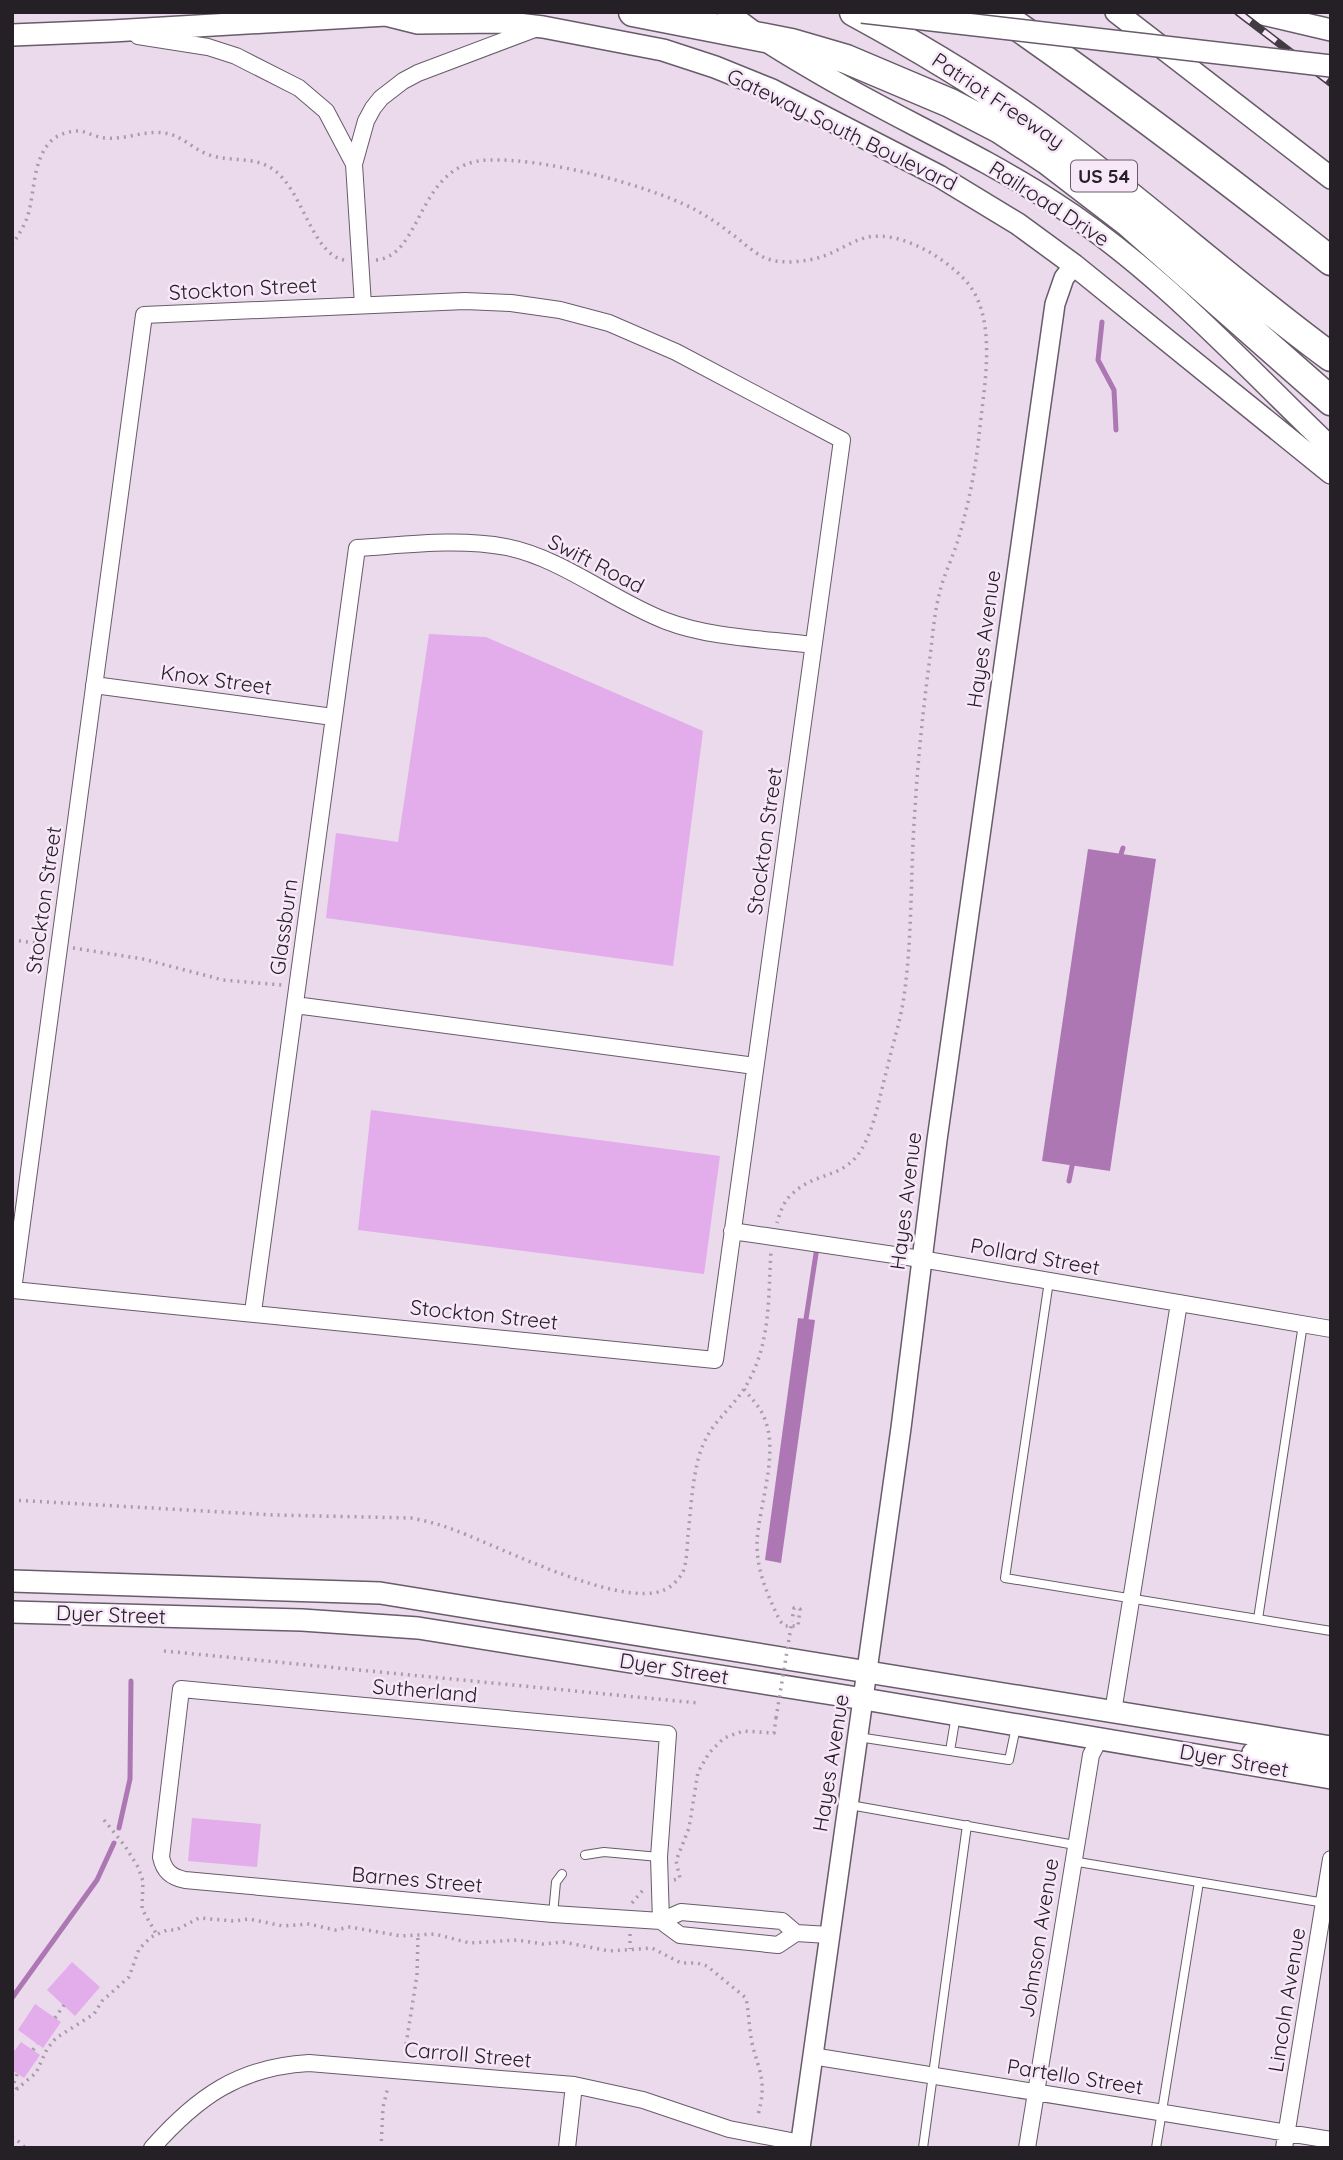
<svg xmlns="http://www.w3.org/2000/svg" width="1343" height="2160" font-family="Quicksand,sans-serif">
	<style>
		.green { fill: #e2adea }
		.water { fill: #ad77b4 }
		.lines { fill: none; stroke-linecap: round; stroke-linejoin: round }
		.stream { stroke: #ad77b4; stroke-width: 5 }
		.service-casing { stroke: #685b6a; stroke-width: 10 }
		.minor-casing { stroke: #685b6a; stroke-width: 18 }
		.tertiary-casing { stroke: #685b6a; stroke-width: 22 }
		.secondary-casing { stroke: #685b6a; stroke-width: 24 }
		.motorway-casing { stroke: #685b6a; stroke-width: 31 }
		.path { stroke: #a79ba9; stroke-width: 3.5; stroke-dasharray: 2 5; stroke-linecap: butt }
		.service { stroke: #fff; stroke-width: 8 }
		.minor { stroke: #fff; stroke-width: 16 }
		.tertiary { stroke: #fff; stroke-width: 19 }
		.secondary { stroke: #fff; stroke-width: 21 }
		.motorway { stroke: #fff; stroke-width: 28 }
		.rail-casing { stroke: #423b43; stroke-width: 8 }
		.rail { stroke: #f7e7f9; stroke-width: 5; stroke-dasharray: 16; stroke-linecap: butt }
		.secondary-bridge-casing { stroke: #685b6a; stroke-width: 24; stroke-linecap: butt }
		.path-bridge { stroke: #a79ba9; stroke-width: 3.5; stroke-dasharray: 2 5; stroke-linecap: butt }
		.secondary-bridge { stroke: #fff; stroke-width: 21 }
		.labels { text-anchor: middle; stroke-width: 5; stroke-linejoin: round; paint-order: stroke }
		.shield { fill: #f7e7f9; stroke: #645c65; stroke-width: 2 }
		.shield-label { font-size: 19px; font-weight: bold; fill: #252026 }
		.street-label { font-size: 21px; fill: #252026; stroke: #f7e7f9 }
	</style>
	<rect width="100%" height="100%" fill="#eadaec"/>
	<path class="green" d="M429,634l57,3 217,94 -30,235 -347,-48 10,-85 62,9z
		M371,1110l349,46 -16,118 -346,-44z
		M192,1818l69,6 -4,43 -69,-6z
		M72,1962l28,25 -25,29 -28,-26z
		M35,2004l26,18 -18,26 -25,-18z
		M21,2042l19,13 -16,23 -12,-8v-16z"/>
	<path class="water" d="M1088,849l68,10 -46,312 -68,-10z
		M798,1318l17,2 -34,243 -16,-3z"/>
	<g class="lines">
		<path class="stream" d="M1102,322l-4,38 16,30 2,40
			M1121,854l2,-6
			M1069,1181l3,-15
			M806,1319l11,-72
			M119,1828l11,-49 1,-98
			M12,1998l85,-118 17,-37"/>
		<g class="service-casing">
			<path id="service" d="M1049,1281l-44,297 326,53
				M1258,1619l45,-295
				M956,1715l-6,36 59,9 7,-33
				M858,1737l92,14
				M850,1805l225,40
				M585,1855l19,-3 55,5
				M1072,1861l253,42
				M553,1914l3,-32 6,-8
				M923,2148l44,-323
				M1156,2148l43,-266"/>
		</g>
		<g class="minor-casing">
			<path id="minor" d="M138,36l70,11 28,9 63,32 27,23 28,53
				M465,301l46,2 49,7 49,13 67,29 166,88 -127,920 -702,-70 131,-975z
				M363,305l-9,-141 12,-43 7,-13 8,-10 22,-17 15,-8 122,-46
				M94,685l239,32
				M295,1005l460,61
				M732,1231l189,28 410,70
				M253,1312l104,-764c49,-3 101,-10 149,-1 56,11 107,54 160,74 44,17 100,18 147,24
				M181,1689l487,45 -9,123 2,64 -108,-7 -368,-34c-14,-3 -21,-9 -24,-23z
				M1113,1712l66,-409
				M681,1912l101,9 14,12 -18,12 -98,-10 -19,-14z
				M796,1933l33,2
				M812,2056l519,84
				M152,2148c45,-51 87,-81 157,-85l265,22 69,15 86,29 72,14
				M567,2148l7,-63
				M1027,2148l64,-393 9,-17
				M1284,2148l47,-289"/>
		</g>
		<g class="tertiary-casing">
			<path id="tertiary" d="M800,2148l101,-720 36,-288 118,-836 9,-26 10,-13"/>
		</g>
		<g class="secondary-casing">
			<path id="secondary" d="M728,12c26,23 58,41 88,59 78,46 161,82 237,131 104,66 189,161 278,246
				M1116,12l215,166
				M1254,12l77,18
				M12,35l100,-4 274,-16 32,8 82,-1 43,5 120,23 52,17 57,23 167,86 79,48 56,41 257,208
				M12,1581l368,12 951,154
				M12,1612l290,8 116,8 446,71 467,79
				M1253,1753l23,1 55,9"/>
		</g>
		<g class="motorway-casing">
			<path id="motorway" d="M633,12l158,31 55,16 104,44 50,26 47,31 82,63 202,178
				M854,12c70,38 139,79 202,127 94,70 181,149 275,218
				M997,12c114,79 225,163 334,249"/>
		</g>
		<path class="path" d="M12,245c7,-11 14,-21 17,-34 6,-23 4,-51 22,-70 6,-6 16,-9 24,-10 11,-1 20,7 31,7 19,2 39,-8 58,-5 17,2 28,15 43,21 22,9 47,1 67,16 29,21 38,84 70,90
			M376,260c48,-4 40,-98 113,-100 55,-2 156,24 205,49 12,7 24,14 35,23 12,8 22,19 34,25 16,8 42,5 58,0 16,-5 30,-16 47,-20 33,-6 76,20 97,43 35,38 18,110 14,156 -4,36 -11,72 -22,107 -5,16 -13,32 -17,48 -5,19 -7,39 -9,58 -7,53 -13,107 -16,160 -5,65 -2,130 -12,194 -4,22 -11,44 -16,66 -6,22 -10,45 -18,65 -19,49 -48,33 -77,60 -9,8 -12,19 -15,29
			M12,940l33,4
			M73,948l70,11 80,21 59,5
			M744,1389c7,9 15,17 19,26 18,36 -5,91 -6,129 0,28 11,52 23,77l5,5h13l2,-17 -6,-1 -2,13
			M12,1500l262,15 137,3c16,3 31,7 46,13 43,16 165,78 207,59 8,-3 15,-11 19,-18 4,-11 4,-25 5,-37 3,-26 4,-53 11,-79 10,-34 31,-44 47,-70 25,-43 22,-86 25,-135
			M164,1651l534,52
			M104,1820l21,26 13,21 5,14 -1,28 15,26
			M674,1880l6,-2 -4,-17 13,-33 9,-56 11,-19 15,-15 19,-7 31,2 2,-15
			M632,1903l11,-13
			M630,1934v15
			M55,2018l9,-13
			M33,2050l4,-6
			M405,2051l12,-76 1,-40
			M17,2089l-3,-6 3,-9
			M12,2095l7,-8 17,-14 11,-24 9,-11 38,-24 8,-13 27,-24 10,-28 12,-12 16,-7h9l23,-12 35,3 15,-2 34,7 26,-2 26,6 15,-3 51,9 34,-2 35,9 47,-3 26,4 20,-2 46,9 43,-3 29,15h16l10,3 39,32c3,15 3,31 6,45 8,32 15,38 6,72
			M12,2137l10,7 3,4
			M381,2148l2,-41 5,-20"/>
		<use href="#service" class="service"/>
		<use href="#minor" class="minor"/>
		<use href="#tertiary" class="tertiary"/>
		<use href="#secondary" class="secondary"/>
		<use href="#motorway" class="motorway"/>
		<g class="rail-casing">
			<path id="rail" d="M1238,12l93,71"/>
		</g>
		<use href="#rail" class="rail"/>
		<g class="secondary-bridge-casing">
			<path id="secondary-bridge" d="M862,12l469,54"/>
		</g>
		<path class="path-bridge" d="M776,1718l16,-97"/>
		<use href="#secondary-bridge" class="secondary-bridge"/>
	</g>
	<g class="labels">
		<rect class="shield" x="1071" y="160.5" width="66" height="31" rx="5"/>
		<g class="shield-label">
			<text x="1104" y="183">US 54</text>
		</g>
		<g class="street-label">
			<text transform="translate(998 101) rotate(34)" y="7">Patriot Freeway</text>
			<text transform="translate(842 130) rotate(26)" y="7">Gateway South Boulevard</text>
			<text transform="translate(1049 204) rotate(33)" y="7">Railroad Drive</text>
			<text transform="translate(243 289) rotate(-3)" y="7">Stockton Street</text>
			<text transform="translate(596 564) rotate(27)" y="7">Swift Road</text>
			<text transform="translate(984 639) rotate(-82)" y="7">Hayes Avenue</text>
			<text transform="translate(216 680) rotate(8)" y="7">Knox Street</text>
			<text transform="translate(765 841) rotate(-82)" y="7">Stockton Street</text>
			<text transform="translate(44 900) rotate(-82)" y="7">Stockton Street</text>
			<text transform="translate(284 927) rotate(-82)" y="7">Glassburn</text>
			<text transform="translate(906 1201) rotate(-83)" y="7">Hayes Avenue</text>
			<text transform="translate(1035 1257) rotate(10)" y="7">Pollard Street</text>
			<text transform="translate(484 1315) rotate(6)" y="7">Stockton Street</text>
			<text transform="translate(111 1615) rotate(2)" y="7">Dyer Street</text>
			<text transform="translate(674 1669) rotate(9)" y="7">Dyer Street</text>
			<text transform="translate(425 1691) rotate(5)" y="7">Sutherland</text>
			<text transform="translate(1234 1761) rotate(10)" y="7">Dyer Street</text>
			<text transform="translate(831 1763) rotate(-81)" y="7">Hayes Avenue</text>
			<text transform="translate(417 1880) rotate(5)" y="7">Barnes Street</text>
			<text transform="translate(1039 1938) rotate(-81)" y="7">Johnson Avenue</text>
			<text transform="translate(1287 2000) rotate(-81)" y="7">Lincoln Avenue</text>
			<text transform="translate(468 2055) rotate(5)" y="7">Carroll Street</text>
			<text transform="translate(1075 2077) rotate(9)" y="7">Partello Street</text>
		</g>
	</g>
	<rect width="1343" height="2160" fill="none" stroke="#252026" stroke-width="28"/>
</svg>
